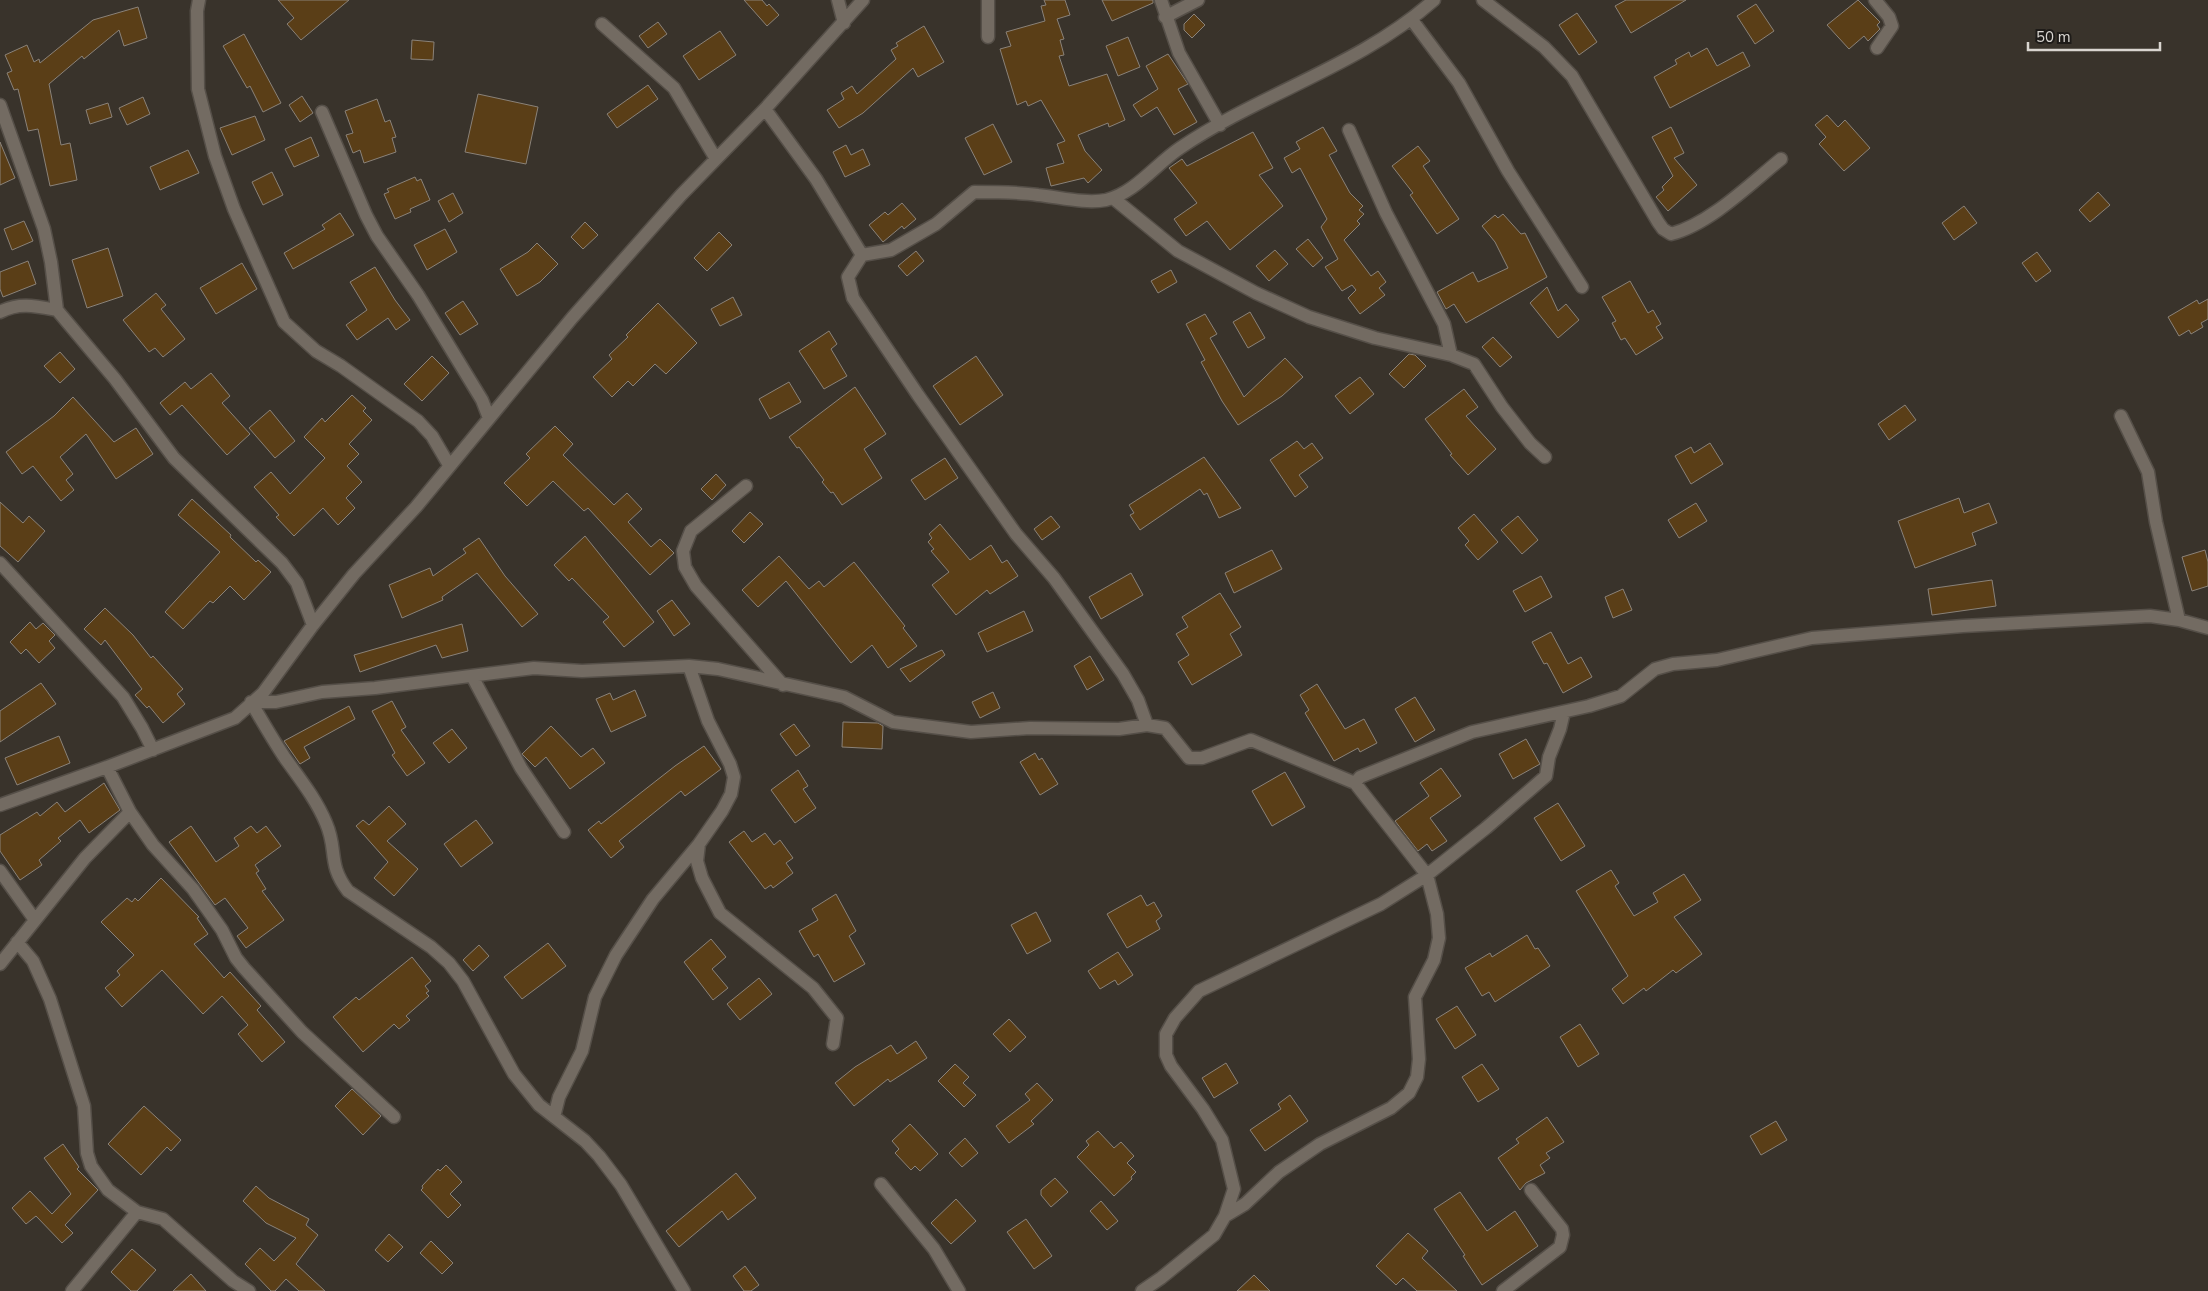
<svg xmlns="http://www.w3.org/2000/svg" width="2208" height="1291" font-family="'Nunito Sans',sans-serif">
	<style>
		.building { fill: #5a3e17; stroke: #8a8279 }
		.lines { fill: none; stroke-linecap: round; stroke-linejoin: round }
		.minor-casing { stroke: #554f48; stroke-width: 15 }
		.minor { stroke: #736b62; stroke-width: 12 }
	</style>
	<rect width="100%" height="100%" fill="#39332b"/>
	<path class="building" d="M278,0h71l-48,40 -14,-16 7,-6z
		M744,0h18l5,6 2,-2 10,11 -12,11z
		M1044,0h21l5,15 -13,4 7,20 -4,1 4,15 -5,1 10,30 38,-12 18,46 -16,7 -1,-4 -30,12 7,16 17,19 -14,13 -4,-5 -33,8 -5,-18 18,-5 -7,-19 8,-3 -24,-41 -13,6 -2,-5 -9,4 -17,-56 11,-3 -5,-14 39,-11 -4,-15 5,-1z
		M1102,0h51v3l-41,18z
		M1626,0h60l-55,33 -16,-27z
		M1858,0l22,22 -3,3 3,4 -12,12 -4,-5 -15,13 -22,-24z
		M1756,4l18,27 -19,13 -18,-28z
		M138,7l9,31 -23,8 -5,-16 -35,29 -2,-3 -33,28 12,61 9,-2 7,37 -27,6 -12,-57 -10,2 -10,-42 -4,1 -7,-17 5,-2 -7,-16 22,-10 7,17 5,-3 1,4 53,-43z
		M1577,13l20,29 -18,13 -20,-30z
		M1194,14l11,11 -13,13 -8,-8v-6z
		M658,22l9,12 -19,14 -9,-12z
		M924,26l20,36 -26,15 -5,-9 -50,45 -24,15 -12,-18 17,-11 -3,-6 11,-7 5,8 39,-35 -5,-9 7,-4 -2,-3z
		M720,31l16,24 -37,25 -16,-24z
		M244,34l37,69 -18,9 -13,-26 -3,2 -24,-42z
		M1128,37l12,30 -22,9 -12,-30z
		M412,40l22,2 -1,18 -22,-1z
		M1707,48l10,18 26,-14 7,14 -80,42 -16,-31 23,-13 -2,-4 14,-8 2,5z
		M1168,54l20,30 -10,5 19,33 -23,13 -17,-28 -16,10 -8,-12 25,-16 -12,-23z
		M648,85l10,14 -41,29 -10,-14z
		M478,94l60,13 -12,57 -61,-12z
		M302,96l11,17 -13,9 -11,-17z
		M143,97l7,17 -23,11 -8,-17z
		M377,99l8,23 5,-2 6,17 -4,1 4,14 -32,11 -4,-13 -7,3 -7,-18 7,-2 -8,-22z
		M108,103l4,14 -22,7 -4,-14z
		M1827,115l11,12 7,-7 25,28 -26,23 -25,-27 7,-7 -11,-12z
		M255,116l10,24 -33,15 -12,-27z
		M993,124l19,38 -28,13 -19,-37z
		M1323,127l14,24 -8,4 21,38 13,13 -4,4 5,4 -7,7 3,3 -16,16 27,36 7,-5 8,11 -7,6 6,7 -25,19 -12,-16 8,-8 -4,-5 -10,6 -17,-24 13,-8 -17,-32 6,-8 -27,-51 -8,5 -8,-15 16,-9 -4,-7z
		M1671,127l13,26 -10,5 23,27 -29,26 -12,-14 8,-7 -2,-3 11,-11 -21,-39z
		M1253,132l20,36 -14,7 24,31 -53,44 -23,-29 -21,15 -12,-17 23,-16 -28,-35 13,-9 5,7z
		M311,137l8,19 -25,11 -9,-18z
		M0,142l15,36 -15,7z
		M846,145l5,10 12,-6 7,16 -25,12 -12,-25z
		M1418,146l12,15 -7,5 36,53 -22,15 -27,-39 3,-2 -21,-27z
		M188,150l11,23 -39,17 -10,-23z
		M272,172l11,23 -20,10 -11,-23z
		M415,177l2,4 4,-2 9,21 -20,9 1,3 -16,7 -11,-25 5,-2 -2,-3z
		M2098,192l12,13 -20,17 -11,-12z
		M453,193l10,20 -14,9 -11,-21z
		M902,203l14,16 -12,10 -2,-3 -19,16 -14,-17 16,-13 3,3z
		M1964,206l13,17 -23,17 -12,-17z
		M340,213l14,22 -61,34 -9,-16 41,-24 -3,-4z
		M1503,214l18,20 4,-1 22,44 -81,46 -12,-19 -8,5 -9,-17 36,-20 5,10 30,-14 -13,-26 -13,-16 13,-11 3,3z
		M24,221l9,20 -21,9 -8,-21z
		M585,222l13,13 -15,14 -12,-12z
		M445,229l12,23 -30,18 -13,-25z
		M719,232l13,13 -25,26 -13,-13z
		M1308,239l15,19 -10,9 -17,-18z
		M537,243l21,21 -18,18 -23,14 -17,-27 28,-17z
		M108,248l15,48 -36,12 -15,-48z
		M1275,250l13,14 -19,17 -13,-15z
		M916,251l8,10 -17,15 -9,-10z
		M2037,252l14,19 -15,11 -14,-19z
		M28,261l8,23 -33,13 -3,-8v-17z
		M242,263l15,26 -41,25 -16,-26z
		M375,267l20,33 15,20 -14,10 -8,-12 -31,22 -11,-15 21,-15 -17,-28z
		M1171,270l6,12 -19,11 -7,-12z
		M1630,281l18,32 5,-3 8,14 -5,3 7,11 -27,17 -11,-17 -4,2 -9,-17 4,-2 -14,-24z
		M1547,287l11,24 8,-7 13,16 -21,18 -28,-35z
		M156,293l10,12 -5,4 24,30 -22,18 -8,-9 -6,4 -26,-32z
		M733,297l9,18 -22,11 -9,-17z
		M2208,299v20l-7,4 2,4 -12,7 -2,-4 -10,6 -11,-19 29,-17 2,4z
		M463,301l15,23 -18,11 -15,-22z
		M658,303l39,40 -31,31 -11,-10 -22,22 -5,-5 -16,16 -19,-20 19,-18 -3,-4 19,-18 -2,-2z
		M1250,312l15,26 -17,10 -15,-26z
		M1205,314l12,20 -7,4 34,59 41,-39 18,19 -21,19 -44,29 -16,-24 -21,-39 4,-2 -19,-36z
		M829,331l8,13 -6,5 16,27 -23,13 -25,-38z
		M1493,337l19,20 -12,10 -18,-20z
		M60,352l15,17 -15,14 -16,-17z
		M1409,354l6,1 11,11 -22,22 -15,-14z
		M432,356l17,17 -27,28 -18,-17z
		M976,356l27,39 -43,30 -27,-39z
		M211,373l19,23 -8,7 28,31 -23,21 -45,-50 -12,10 -10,-12 25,-21 6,7z
		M1360,377l14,17 -24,20 -15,-18z
		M789,382l12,20 -31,17 -11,-20z
		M855,387l31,47 -22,15 18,29 -40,27 -9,-13 -2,1 -9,-11 2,-2 -25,-33 -2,1 -8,-11z
		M1464,389l14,18 -12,9 30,33 -28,26 -18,-20 2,-1 -27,-35z
		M352,395l14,13 -3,3 9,9 -23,24 10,10 -12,12 15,16 -16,16 9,10 -17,17 -15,-17 -29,28 -18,-19 3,-2 -25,-28 17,-15 19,22 35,-36 -21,-21 18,-19 3,4z
		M73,397l41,45 22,-14 17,26 -37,25 -30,-45 -26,23 13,17 -7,6 8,10 -13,11 -28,-35 -11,8 -16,-22 48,-36z
		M1905,405l11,15 -27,20 -11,-16z
		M270,410l25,31 -20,17 -26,-30z
		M555,426l18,18 -10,11 51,50 13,-12 15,16 -14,13 23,25 9,-8 14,14 -24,22 -62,-67 -4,3 -31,-30 -26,25 -23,-23 26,-25 -4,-4z
		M1297,441l7,8 8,-6 11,15 -24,17 9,12 -13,10 -25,-37z
		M1710,443l13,21 -32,20 -16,-28 16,-9 3,6z
		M1204,457l37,51 -22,10 -12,-25 -3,2 -4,-6 -60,41 -10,-15 4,-2 -5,-8z
		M945,458l13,20 -33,22 -14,-20z
		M716,474l10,11 -14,15 -11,-11z
		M1959,498l5,15 25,-10 8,20 -25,10 4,12 -61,23 -17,-47z
		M192,499l39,36 -1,2 26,25 2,-2 13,12 -27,28 -14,-14 -17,17 -3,-2 -27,28 -18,-17 55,-60 -42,-37z
		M0,502l23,21 6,-7 16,15 -27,31 -18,-16z
		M1696,503l11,18 -28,17 -11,-18z
		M750,512l13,12 -19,19 -12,-12z
		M1474,514l24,28 -20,18 -13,-15 4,-4 -11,-13z
		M1051,516l9,11 -18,13 -8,-11z
		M1518,516l20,24 -16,14 -21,-24z
		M940,524l30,36 21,-15 11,18 5,-3 11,16 -28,18 -3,-4 -31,25 -24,-30 17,-13 -18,-21 3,-2 -6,-7 4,-4 -3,-4z
		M585,536l69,86 -30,25 -21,-25 6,-5 -37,-39 -3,3 -15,-16z
		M479,538l26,38 33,38 -16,13 -45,-54 -35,24 1,3 -41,18 -13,-33 41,-17 3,8 33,-23 -3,-4z
		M1272,550l10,19 -48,24 -9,-20z
		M2205,550l3,12v24l-16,5 -10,-34z
		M779,556l30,33 10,-8 5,6 30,-25 51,64 -2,2 14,18 -29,22 -16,-23 -21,18 -65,-82 -28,26 -16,-17z
		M1131,573l12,22 -42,24 -12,-22z
		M1541,576l11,21 -27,15 -12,-21z
		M1992,580l4,26 -64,9 -4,-26z
		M1623,589l9,21 -19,8 -8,-21z
		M1220,593l21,34 -11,7 12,21 -50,30 -14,-23 11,-7 -13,-21 12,-7 -6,-10z
		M672,600l18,24 -16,12 -17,-25z
		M105,608l28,27 18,23 2,-2 30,33 -6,5 8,10 -22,19 -14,-17 -2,2 -12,-13 7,-6 -37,-49 -4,5 -17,-16z
		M1024,611l9,20 -46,21 -9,-19z
		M30,622l6,7 7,-6 12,12 -6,6 6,7 -16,15 -13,-14 -5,5 -11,-12z
		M462,624l6,27 -26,7 -6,-13 -76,27 -6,-17z
		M1551,632l17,32 13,-7 11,20 -29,16 -16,-30 -3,1 -12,-22z
		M942,650l3,5 -35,27 -10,-13z
		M1090,656l14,24 -17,10 -13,-24z
		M41,683l15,21 -56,38v-31z
		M1317,684l28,45 19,-10 13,24 -17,9 -2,-4 -24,13 -29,-48 4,-3 -9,-15z
		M635,690l11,26 -35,16 -15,-33 14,-6 3,7z
		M993,692l7,16 -20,10 -8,-16z
		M1415,697l20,33 -20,12 -20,-33z
		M392,701l14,26 -5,3 24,33 -18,13 -15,-21 3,-2 -23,-42z
		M349,706l6,13 -51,28 6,11 -10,6 -16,-23z
		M843,722l35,1 5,3 -1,23 -40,-2z
		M794,724l16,22 -14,10 -16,-22z
		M551,726l30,31 12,-9 12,15 -35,26 -24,-32 -11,10 -13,-13z
		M452,729l15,19 -18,15 -16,-20z
		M59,736l11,27 -53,22 -12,-27z
		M1526,739l14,25 -27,15 -14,-25z
		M704,746l17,23 -36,27 -4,-5 -20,16 -42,34 5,6 -13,11 -23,-28 11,-9 2,3 74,-58z
		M1035,753l4,7 3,-2 16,26 -18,11 -20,-33z
		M1441,768l20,28 -31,22 17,23 -15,10 -5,-7 -9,7 -23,-30 34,-25 -9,-13z
		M798,770l10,16 -5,3 13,19 -21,15 -24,-33z
		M1285,772l20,35 -33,19 -20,-35z
		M104,783l16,27 -31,23 -9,-13 -22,18 3,3 -22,19 3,5 -22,15 -20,-29v-16l37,-23 3,4 17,-14 8,10z
		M1558,803l27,43 -24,15 -27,-43z
		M389,806l17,18 -19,17 31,28 -24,27 -20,-18 14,-16 -32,-36 7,-6 6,5z
		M476,820l17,23 -32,24 -17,-23z
		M191,826l25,36 23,-16 -5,-8 17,-12 6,7 9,-7 15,20 -26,19 4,6 -3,2 10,16 -4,2 22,29 -38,28 -9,-12 11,-8 -23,-30 -10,7 -46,-63z
		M744,831l8,11 13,-9 9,12 6,-5 13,18 -7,5 7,10 -20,15 -2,-3 -6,4 -36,-47z
		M1611,870l8,13 -4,3 19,30 24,-14 -5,-9 31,-19 17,26 -27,17 28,37 -26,19 -3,-3 -27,21 -2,-3 -21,16 -11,-15 16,-13 -52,-85z
		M161,878l38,39 -2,1 11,16 -14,10 30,34 6,-6 31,34 -4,4 28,32 -23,20 -24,-28 10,-9 -26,-29 -19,18 -41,-44 -40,37 -17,-19 15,-13 -3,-4 17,-16 -33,-33 26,-24 5,4 3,-4 3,3z
		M836,894l20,37 -7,5 16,28 -31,18 -16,-28 -4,3 -15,-26 19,-11 -6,-11z
		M1141,895l6,11 7,-4 8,14 -6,5 4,8 -33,19 -20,-34z
		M1036,912l15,29 -24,13 -16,-29z
		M1527,935l8,14 3,-1 12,18 -55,36 -6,-10 -7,4 -17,-28 25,-15 2,4z
		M711,939l15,18 -14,12 16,19 -15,12 -29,-38z
		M548,943l18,23 -44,33 -18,-22z
		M479,945l10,11 -16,15 -10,-11z
		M1118,952l15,23 -15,10 -3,-5 -15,9 -12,-18z
		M412,957l19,24 -6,5 4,5 -3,2 3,3 -23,20 4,4 -11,9 -5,-5 -31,28 -30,-35 23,-20 3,3z
		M759,978l13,16 -32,26 -13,-16z
		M1457,1006l19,29 -21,14 -19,-30z
		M1009,1019l17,18 -16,15 -17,-18z
		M1580,1024l19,30 -21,13 -18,-30z
		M916,1041l11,17 -37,24 -2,-3 -34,27 -19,-23 20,-16 36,-22 6,9z
		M1226,1063l12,20 -24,15 -12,-20z
		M955,1064l14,13 -6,6 13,12 -12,12 -26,-26z
		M1482,1064l17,25 -21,13 -16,-25z
		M1037,1083l16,17 -22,21 3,3 -25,19 -13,-17 34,-26 -5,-6z
		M352,1089l29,27 -18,19 -28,-29z
		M1290,1095l18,26 -43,30 -15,-21 31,-21 -3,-5z
		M144,1106l37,34 -10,11 -4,-4 -26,28 -33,-31z
		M1547,1117l17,25 -18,11 4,5 -10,7 5,8 -19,10 -6,7 -22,-32 21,-15 -3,-4z
		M1776,1121l11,19 -26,15 -11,-19z
		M910,1124l28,30 -18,17 -5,-5 -4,4 -16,-17 4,-4 -7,-8z
		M1098,1131l16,17 7,-6 13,14 -7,7 9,9 -5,5 1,2 -18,17 -37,-39 12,-12 -3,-4z
		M965,1138l13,15 -16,14 -13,-14z
		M63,1144l16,23 -2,2 21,21 -33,35 8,8 -11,10 -26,-27 -10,8 -14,-16 18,-17 22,23 19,-20 -27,-36z
		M446,1165l16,17 -12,12 11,11 -13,13 -27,-28 2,-2 -1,-2 16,-17 2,2z
		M736,1173l20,25 -28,22 -6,-9 -43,36 -13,-16z
		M1055,1178l13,14 -17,15 -10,-12v-5z
		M256,1186l13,12 40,21 -3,6 12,10 -22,29 29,27h-26l-13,-12 -11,12h-4l-26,-27 15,-16 14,13 22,-23 -30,-15 -23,-22z
		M1460,1192l27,39 28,-20 23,35 -56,39 -19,-29 2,-1 -31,-46z
		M956,1199l20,22 -25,23 -20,-21z
		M1101,1201l17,20 -11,9 -17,-19z
		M1026,1219l26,37 -18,13 -27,-37z
		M1408,1233l20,18 -6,7 35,33h-40l-14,-13 -7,7 -20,-19z
		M389,1234l14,13 -15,15 -13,-12z
		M431,1241l22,22 -11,11 -22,-21z
		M132,1249l24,21 -19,21h-6l-20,-19z
		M745,1266l14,19 -8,6h-7l-11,-15z
		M191,1274l15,17h-33z
		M1254,1275l16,16h-33z"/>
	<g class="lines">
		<g class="minor-casing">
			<path id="minor" d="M199,0l-2,11 1,78 17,67 19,53 50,113 32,29 25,15 77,55 14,15 17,29
				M838,0l6,23
				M988,0v37
				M1161,0l18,53 41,72
				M1483,0l61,47 28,29 86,146 5,7 8,5c39,-10 79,-50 110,-75
				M1875,0l14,17 3,9 -15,22
				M1165,17l33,-17
				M1412,20l47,63 49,88 74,116
				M602,24l72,64 42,71
				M0,105l44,124 7,33 6,48 58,69 59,79 108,105 15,20 16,42
				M765,109l51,70 46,76
				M322,112l44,103 11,21 41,59 64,105 7,18
				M1349,130l37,83 58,111 7,31
				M1113,198l65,53 78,42 53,24 66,21 76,17 23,9 28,43 28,36 15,14
				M0,312c19,-10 36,-6 57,-2
				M2121,416l27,56 8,50 23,98
				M746,486l-55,45 -8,20 2,16 11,19 87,99
				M0,563l123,134 19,31 11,22
				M689,666l19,55 22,43 4,13 -3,17 -9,17 -23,33 -2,17 5,17 18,35 93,75 24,30 -4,26
				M472,676l49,92 43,64
				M251,702h25l46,-10 53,-4 159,-20 48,3 107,-5 29,3 126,28 49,25 78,10 59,-4 89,1 28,-4 18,3 24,30h13l49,-18 104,43 5,-6 112,-45 117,-26 32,-10 34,-27 18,-5 44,-4 95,-22 151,-12 187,-10 29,4 29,8
				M251,702c11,19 22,38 34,56 15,21 31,41 41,65 12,27 1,41 22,68l83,56 18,16 14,18 51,93 25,31 46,36 14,15 22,29 63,106
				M1147,725l-9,-25 -15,-26 -69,-96 -38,-44 -98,-139 -65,-97 -5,-21 14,-22 29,-5 45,-26 38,-32c21,0 43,0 64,3 21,2 47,9 68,5 29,-7 50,-36 74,-52 81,-55 180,-82 254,-148
				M0,805l107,-38 128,-49 28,-25 50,-68 41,-51 62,-67 156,-189 109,-123 84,-86 98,-109
				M130,812l23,33 40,44 29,41 14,28 8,10 58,64 92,85
				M0,871l35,49
				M17,942l16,19 17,38 34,107 3,47 4,13 17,24 29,22 26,7 70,62 16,10
				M0,964l85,-106 45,-46 -23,-45
				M554,1117l5,-20 23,-46 13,-54 21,-42 37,-56 46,-55
				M881,1184l53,65 25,42
				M1225,1216l20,-12 34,-32 41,-28 71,-36 18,-15 8,-16 2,-18 -4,-62 19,-37 5,-22 -2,-24 -10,-39 -72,-92
				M72,1291l65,-79
				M1142,1291l19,-13 53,-43 11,-19 9,-27 -12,-49 -19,-31 -32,-43 -5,-11v-21l9,-16 24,-27 182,-87 46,-29 59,-47 60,-52 3,-19 11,-28 4,-17
				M1503,1291l57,-44 3,-12 -1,-6 -31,-39"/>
		</g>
		<use href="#minor" class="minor"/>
	</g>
	<path d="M2028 42v8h132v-8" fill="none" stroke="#d9d5d0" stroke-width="2.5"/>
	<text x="2036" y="42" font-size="15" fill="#d9d5d0" stroke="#1e1b18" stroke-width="4" paint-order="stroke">50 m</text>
</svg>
